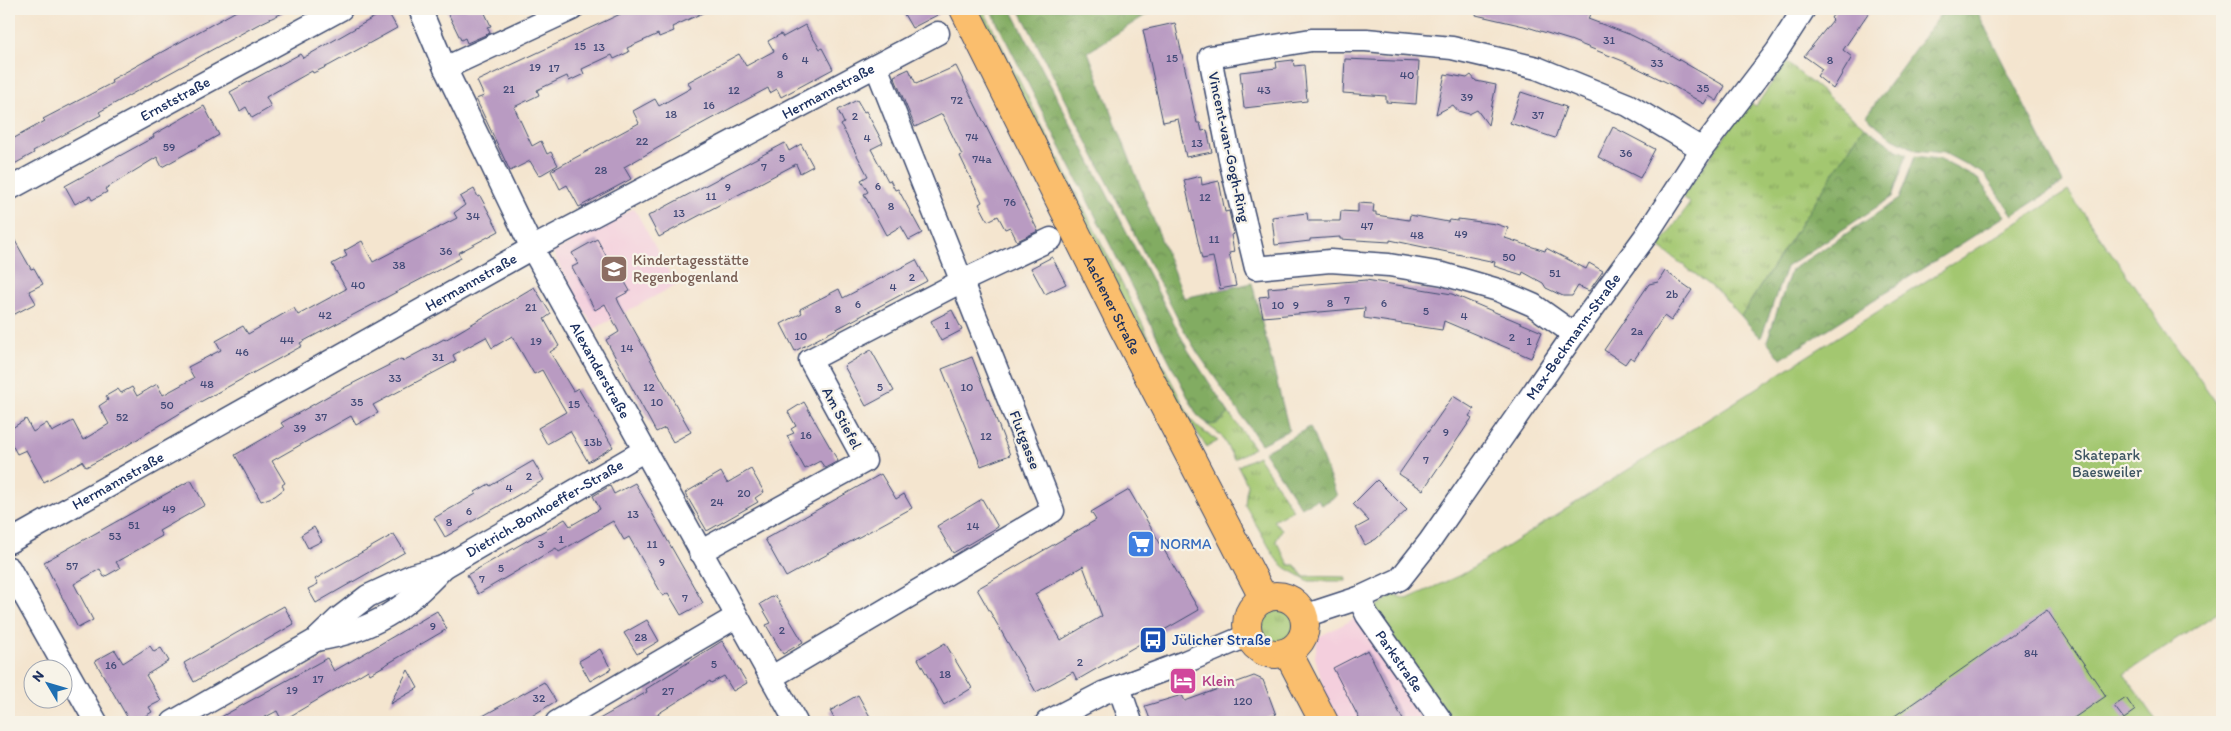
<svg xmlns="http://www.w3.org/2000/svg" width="2231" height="731" font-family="Itim,sans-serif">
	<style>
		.built { fill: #f4cfdd }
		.grass { fill: url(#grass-tufts); stroke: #5f7b67 }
		.forest { fill: url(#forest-crowns); stroke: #4e6e60 }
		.pitch { fill: #a3c770; stroke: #5f7b67 }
		.building { fill: #b99bc2; fill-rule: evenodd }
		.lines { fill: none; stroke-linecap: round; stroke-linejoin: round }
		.minor-casing { stroke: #3c4a6f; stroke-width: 25 }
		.major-casing { stroke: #3c4a6f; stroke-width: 30 }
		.minor { stroke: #fff; stroke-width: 22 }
		.major { stroke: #fabe6d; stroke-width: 28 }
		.labels { text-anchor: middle; stroke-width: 4.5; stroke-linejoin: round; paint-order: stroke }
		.number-label { font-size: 12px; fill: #424a77 }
		.street-label { font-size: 15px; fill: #1b2f5e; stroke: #f7f3e8 }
		.education-label { font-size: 15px; fill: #785e54; stroke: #f7f3e8; text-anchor: start }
		.park-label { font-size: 15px; fill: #3d5562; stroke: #f7f3e8 }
		.shop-label { font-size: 15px; fill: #366cbe; stroke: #f7f3e8; text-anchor: start }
		.transit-label { font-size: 15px; fill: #164399; stroke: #f7f3e8; text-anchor: start }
		.hotel-label { font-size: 15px; fill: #b23c85; stroke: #f7f3e8; text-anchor: start }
	</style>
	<defs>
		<pattern id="grass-tufts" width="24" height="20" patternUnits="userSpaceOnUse" patternTransform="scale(1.25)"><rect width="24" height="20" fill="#a3c770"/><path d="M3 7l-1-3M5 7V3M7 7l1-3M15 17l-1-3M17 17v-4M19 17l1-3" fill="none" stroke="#84a25f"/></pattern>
		<pattern id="forest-crowns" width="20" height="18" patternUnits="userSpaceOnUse" patternTransform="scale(1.25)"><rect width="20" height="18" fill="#82ac62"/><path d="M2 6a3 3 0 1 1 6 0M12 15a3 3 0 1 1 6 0" fill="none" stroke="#6a8c54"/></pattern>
	</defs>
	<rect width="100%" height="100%" fill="#f7f3e8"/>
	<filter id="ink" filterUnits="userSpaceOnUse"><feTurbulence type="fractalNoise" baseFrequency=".02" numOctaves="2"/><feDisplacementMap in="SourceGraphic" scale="10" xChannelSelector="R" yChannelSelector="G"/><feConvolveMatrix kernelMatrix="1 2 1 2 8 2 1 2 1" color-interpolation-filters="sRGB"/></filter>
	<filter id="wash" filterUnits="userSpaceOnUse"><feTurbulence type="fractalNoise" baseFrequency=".0096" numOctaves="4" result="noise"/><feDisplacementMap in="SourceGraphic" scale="20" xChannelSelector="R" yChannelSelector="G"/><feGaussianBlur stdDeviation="1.12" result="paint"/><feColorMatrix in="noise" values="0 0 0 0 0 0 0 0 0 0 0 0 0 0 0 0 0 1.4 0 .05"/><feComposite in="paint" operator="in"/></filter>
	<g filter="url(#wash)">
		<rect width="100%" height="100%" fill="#f4e5cf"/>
		<path class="built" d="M634,208l42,77 -82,44 -41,-76z
			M1356,618l72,104h-89l-13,-25 -11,-40 3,-20z"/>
		<path class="grass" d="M976,9h7l208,411 9,9 18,12 -11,6 -39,-57z
			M1786,62l78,64 -123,190 -22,-24 -60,-45 31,-44 -8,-6 67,-95 7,4z
			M1229,413l25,35 -20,11 -13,-24 -15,-11c11,3 17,-4 23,-11z
			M1258,456l35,54 -20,11 9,8 -6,12 13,24h6l8,11 43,1v4h-37l-23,-13 -10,-9 -31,-54 2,-21 -9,-18z
			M1255 623a20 20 0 1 1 40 0a20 20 0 1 1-40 0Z"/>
		<path class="forest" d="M990,9h21l177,341 41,63c-14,14 -17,16 -32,2z
			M1019,9h136l-67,43 96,246 68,-15 37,147 -28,14 -64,-92 -16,-27z
			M1944,9h32l87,174 -50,32 -29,-41 -40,-21 -28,-3 -27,-14 -23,-20z
			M1864,126l33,24 10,4 -15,43 -106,70 -25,71 -20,-22z
			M1915,156l24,3 39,20 27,37 -224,143 -14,-18 24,-71 108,-71z
			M1310,427l27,69 -16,9 -3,-6 -17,8 -37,-55z"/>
		<path class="pitch" d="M2068,191l154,220v199l-98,64 34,48h-706l-80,-113 21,-14 14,4 58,-26z"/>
		<g id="blocks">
			<path class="building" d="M240,9h51l-34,16 -158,87 2,3 -68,36 1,2 -25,14v-26l36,-20 -2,-2 69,-36 -1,-3z
				M446,9h37l8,17 -4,1 3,6 -23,10 -2,-5 -4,2z
				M631,9h80l-39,18 2,4 -15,6 -1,-3 -31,14 2,4 -15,7 -2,-4 -30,14 2,5 -15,7 -2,-5 -30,14 2,5 -25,12 18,39 9,-5 6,13 4,-2 7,13 -19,11 -9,-15 -20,10 -34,-72 8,-3 -7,-15z
				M901,9h48l-37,19z
				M1477,9h115l-4,10 43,16 36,18 58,33 -8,15 -8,-5 -5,8 -36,-21 -45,-22 -53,-21 -46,-14 -48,-11z
				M1837,9h34l-28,41 9,7 -19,32 -16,-13 5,-7 -18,-13 29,-36 -2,-2z
				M387,10l10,18 -67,37 -17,8 -1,-2 -46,26 5,10 -19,11 -6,-11 -6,4 -10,-19 70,-38 3,4z
				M1175,23l22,100h3l2,8 5,-1 5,22 -26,5 -8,-38 -15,3 -20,-92z
				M805,25l15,24 2,-1 11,21 -52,28 -4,-8 -7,4 -2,-5 -98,53 -46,26 7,12 -52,28 -12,-22 -7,4 -9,-18 88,-48 -6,-12 22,-12 4,7 32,-18 -3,-6 51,-28 7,12 28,-15 -6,-10 13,-7 2,3z
				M1345,59l74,3 -3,42 -30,-2v-6l-43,-3z
				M1293,60l1,6 10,-1 3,36 -63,7 -4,-36 37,-4 -1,-6z
				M956,66l82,165 -21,10 -7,-14 -5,2 -7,-13 -10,5 -9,-17 3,-2 -22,-46 2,-1 -20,-41 -27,13 -21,-51 15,-7 7,15z
				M1445,74l22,4 4,-3 5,6 20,4 -8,40 -11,-15 -8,4 -11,-3 -5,-6 -17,9z
				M1521,92l45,15 -11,31 -45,-15z
				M857,100l7,12 2,-1 17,32 -12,6 17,32 2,-1 5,10 3,-1 24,44 -13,7 -8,-14 -15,9 -22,-41 4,-2 -7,-12 7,-4 -27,-51 3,-2 -6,-13z
				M204,106l15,29 -57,32 -5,-10 -52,32 2,3 -15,8 -2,-4 -15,8 -10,-18 89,-49 -1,-2z
				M1613,127l42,22 -15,29 -42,-21z
				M785,143l4,8 12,-7 12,22 -13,7 -4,-9 -137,73 -11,-21z
				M1201,176l1,9 17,-4 6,31 4,-1 5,23 -3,1 3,17 -5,1 7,33 -16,3 -7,-32 -11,2 -18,-79z
				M474,189l4,8 2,-1 19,35 -41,22 3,5 -161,85 2,3 -120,66 -56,34 -40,21 -4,-6 -38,21 -18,-32 -9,4 -8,-15v-9l17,-11 7,13 14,-9 5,9 21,-11 10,19 26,-16 -10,-18 9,-6 -2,-4 12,-7 3,4 11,-6 5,9 20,-12 6,11 31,-17 -6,-11 33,-17 -5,-9 27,-15 5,8 46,-26 4,7 48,-26 -14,-25 15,-8 -3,-5 18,-10 11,21 84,-44 -3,-5 11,-8 -5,-8z
				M1358,203l16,1 -1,8h3v3l33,5 1,-5 38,7 1,-2 9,1v-2l38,5 12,4 -3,10 40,13 1,-3 40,21 3,-6 14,8 -14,20 -11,-5 -6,10h-9l-17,-8 -3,-5 -20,-11 -1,3 -28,-9 1,-4 -105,-22v2l-50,-3v-2l-30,2v2l-35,4 -3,-28 35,-4 1,8h32l1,-10 17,1z
				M9,230l22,39 3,-1 9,16 -14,7 7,12 -27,14z
				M597,239l18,33 3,-2 12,21 -13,7 2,5 72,129 -18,10 -8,-14 -9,4 -50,-92 13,-8 -14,-28 -10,6 -23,-43 6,-3 -6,-11z
				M1052,257l14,27 -21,10 -14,-26z
				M916,260l11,21 -132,70 -14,-27 21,-11 -2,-4 39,-20 4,9z
				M1665,271l27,19 -21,31 -7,-5 -30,44 -4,-3 -5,7 -21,-14 45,-66 9,-2z
				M1366,280l86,14 90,38 -11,26 -87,-37 -2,9 -78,-12 1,-10 -102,9 -4,-20 10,-1 -1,-8z
				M534,287l17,27 -7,5 15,27 -9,6 23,39 5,-3 35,59 -25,15 -18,-31 -23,13 -9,-16 28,-16 -14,-24 -10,-18 -8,4 -22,-38 -20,12 -6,-11 -33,18 3,6 -83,44 5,8 -22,12 -5,-9 -79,45 13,22 -3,2 2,4 -9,7 -14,5 -26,-46 49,-28 -3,-4 49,-28 71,-36 2,2 41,-22 1,1z
				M952,310l10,20 -21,11 -10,-20z
				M871,350l23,41 -28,15 -22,-40z
				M972,357l38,98 -29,11 -39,-97z
				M1453,396l21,13 -5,7 3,2 -49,72 -24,-16z
				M804,402l34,59 -13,7 -5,-7 -15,8 -18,-33 7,-3 -3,-4 5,-3 -8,-14z
				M533,461l11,19 -99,57 -11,-19 42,-24 -1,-2 14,-8 1,2z
				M751,469l13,23 -9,6 3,4 -51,29 -22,-38 36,-21 6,11z
				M881,474l15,25 8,-5 8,14 -126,69 -21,-38z
				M191,480l14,25 -46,26 3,5 -46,26 4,6 -16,9 -4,-8 -26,15 19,36 -15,8 -34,-66z
				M1377,480l30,30 -31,29 -11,6 -9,-17 13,-7 -16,-17z
				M635,483l68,120 -22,12 -13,-22 -5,3 -34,-59 -5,3 -11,-19 -54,31 -3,-4 -78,46 -11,-19 98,-56 5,7 30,-17 -7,-13 17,-10 4,8z
				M1129,490l70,120 -122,70 -4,-8 -37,20 -59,-103 119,-69 -5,-8zM1083,566l19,50 -41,24 -26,-46z
				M982,499l16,28 -45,26 -16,-27z
				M314,527l8,14 -14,7 -7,-13z
				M394,534l11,18 -89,51 -8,-14 10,-5 -3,-5z
				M775,595l28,47 -20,12 -17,-29 5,-2 -11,-19z
				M284,606l10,18 -100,58 -10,-19z
				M2047,610l59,86 -38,26h-182z
				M437,611l10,18 -77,45 -2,-4 -86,51 -5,-10 -21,11h-44l115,-64 7,13z
				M647,620l12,21 -22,13 -13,-21z
				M722,641l25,42 -14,8 -9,-15 -13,7 -1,-2 -54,34 5,7h-67l53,-30 -1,-3z
				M945,643l27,45 -28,17 -26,-46z
				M150,646l4,6 7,-4 8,13 -23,14 15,26 -12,6 3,5 -17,10h-5l-35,-61 20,-11 8,13z
				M600,649l11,20 -21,12 -11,-20z
				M1368,650l36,72h-43l-28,-54z
				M408,670l10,18 -28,16z
				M1254,676l9,4 13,35 -20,7h-105l-6,-16 37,-11 3,6z
				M544,682l12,19 -34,21h-50z
				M858,695l15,27h-37l-6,-11z
				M2126,698l9,13 -11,8 -10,-13z"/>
		</g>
	</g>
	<g filter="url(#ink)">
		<use href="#blocks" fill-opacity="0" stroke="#3c4a6f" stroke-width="1"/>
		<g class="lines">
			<g class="minor-casing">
				<g id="minor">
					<path id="s1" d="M420,9l25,59 87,180 264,474"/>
					<path d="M445,68l127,-59"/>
					<path id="s2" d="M9,189l332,-180"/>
					<path d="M1574,334l-41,-29 -35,-15 -55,-16 -54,-9 -59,-4 -74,7 -25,-104 -21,-107 101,-17h55l86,8 85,20 91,37 74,44"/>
					<path id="s3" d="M9,542l523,-294 406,-215"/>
					<path d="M700,552l165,-91 -55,-101 152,-79 89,-42"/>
					<path d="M9,568l87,154"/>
					<path id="s4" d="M1359,598l8,17 75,107"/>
					<path id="s5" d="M1304,616l55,-18 41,-19 30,-38 144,-207 71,-97 57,-88 75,-98 27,-42"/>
					<path d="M316,640c57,-9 89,-31 128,-73"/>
					<path d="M772,677l281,-166 -177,-445"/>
					<path d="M1119,687l12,35"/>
					<path id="s6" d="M173,722l143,-82 22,-21 30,-23 45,-21 31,-8 201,-117"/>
					<path d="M557,722l179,-105"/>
					<path d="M1047,722l56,-29 82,-31 64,-27"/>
				</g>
			</g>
			<g class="major-casing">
				<g id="major">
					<path id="s7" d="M964,9l159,318 141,272"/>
					<circle cx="1276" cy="625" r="29"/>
					<path d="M1288,653l36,69"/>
				</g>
			</g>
			<use href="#minor" class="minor"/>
			<use href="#major" class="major"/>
		</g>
	</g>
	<defs>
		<g id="school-square" transform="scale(1.4375)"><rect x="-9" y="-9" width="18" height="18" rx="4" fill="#8d6e63" stroke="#f7f3e8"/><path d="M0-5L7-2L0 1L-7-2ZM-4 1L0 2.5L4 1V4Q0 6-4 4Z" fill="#fff"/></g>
		<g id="supermarket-square" transform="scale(1.4375)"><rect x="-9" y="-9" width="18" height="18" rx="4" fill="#3f7fe0" stroke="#f7f3e8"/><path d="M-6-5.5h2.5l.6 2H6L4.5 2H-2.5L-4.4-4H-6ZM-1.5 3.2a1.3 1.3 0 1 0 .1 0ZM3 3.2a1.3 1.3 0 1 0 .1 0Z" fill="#fff"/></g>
		<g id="bus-square" transform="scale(1.4375)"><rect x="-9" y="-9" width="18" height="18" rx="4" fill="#1a4fb4" stroke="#f7f3e8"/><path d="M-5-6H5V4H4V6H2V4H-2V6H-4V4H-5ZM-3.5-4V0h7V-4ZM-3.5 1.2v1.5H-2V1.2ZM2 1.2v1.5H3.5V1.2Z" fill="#fff"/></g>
		<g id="hotel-square" transform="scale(1.4375)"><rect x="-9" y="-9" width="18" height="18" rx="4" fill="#d1479c" stroke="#f7f3e8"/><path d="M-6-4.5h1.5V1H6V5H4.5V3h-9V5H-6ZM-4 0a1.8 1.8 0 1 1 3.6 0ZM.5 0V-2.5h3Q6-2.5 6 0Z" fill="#fff"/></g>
	</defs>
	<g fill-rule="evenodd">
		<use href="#school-square" x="614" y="269"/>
		<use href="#supermarket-square" x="1141" y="544"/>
		<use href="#bus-square" x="1153" y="640"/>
		<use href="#hotel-square" x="1183" y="681"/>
	</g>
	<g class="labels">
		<g class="number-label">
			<text x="1609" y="44">31</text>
			<text x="580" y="50">15</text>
			<text x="599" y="51">13</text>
			<text x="785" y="60">6</text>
			<text x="1172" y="62">15</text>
			<text x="805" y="64">4</text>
			<text x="1830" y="64">8</text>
			<text x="1657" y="67">33</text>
			<text x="535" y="71">19</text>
			<text x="554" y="72">17</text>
			<text x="780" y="78">8</text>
			<text x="1407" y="79">40</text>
			<text x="1703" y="92">35</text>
			<text x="509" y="93">21</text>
			<text x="734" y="94">12</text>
			<text x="1264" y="94">43</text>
			<text x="1467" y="101">39</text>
			<text x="957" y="104">72</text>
			<text x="709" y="109">16</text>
			<text x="671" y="118">18</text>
			<text x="1538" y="119">37</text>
			<text x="855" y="120">2</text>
			<text x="972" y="141">74</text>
			<text x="867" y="142">4</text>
			<text x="642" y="145">22</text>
			<text x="1197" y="147">13</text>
			<text x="169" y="151">59</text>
			<text x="1626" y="157">36</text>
			<text x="782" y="162">5</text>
			<text x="982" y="163">74a</text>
			<text x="764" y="171">7</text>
			<text x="601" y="174">28</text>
			<text x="878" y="190">6</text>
			<text x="728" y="191">9</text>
			<text x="711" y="200">11</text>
			<text x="1205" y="201">12</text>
			<text x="1010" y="206">76</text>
			<text x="891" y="210">8</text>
			<text x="679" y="217">13</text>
			<text x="473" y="220">34</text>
			<text x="1367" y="230">47</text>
			<text x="1461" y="238">49</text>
			<text x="1417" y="239">48</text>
			<text x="1214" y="243">11</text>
			<text x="446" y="255">36</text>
			<text x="1509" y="261">50</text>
			<text x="399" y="269">38</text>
			<text x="1555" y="277">51</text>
			<text x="912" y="281">2</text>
			<text x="358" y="289">40</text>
			<text x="893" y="291">4</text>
			<text x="1672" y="298">2b</text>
			<text x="1347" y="304">7</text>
			<text x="1330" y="307">8</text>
			<text x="1384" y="307">6</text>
			<text x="858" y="308">6</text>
			<text x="1278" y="309">10</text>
			<text x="1296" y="309">9</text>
			<text x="531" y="311">21</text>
			<text x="838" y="313">8</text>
			<text x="1426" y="315">5</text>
			<text x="325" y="319">42</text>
			<text x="1464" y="320">4</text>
			<text x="947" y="329">1</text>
			<text x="1637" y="335">2a</text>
			<text x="801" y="340">10</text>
			<text x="1512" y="341">2</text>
			<text x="287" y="344">44</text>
			<text x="536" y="345">19</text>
			<text x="1529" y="345">1</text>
			<text x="627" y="352">14</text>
			<text x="242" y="356">46</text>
			<text x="438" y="361">31</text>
			<text x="395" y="382">33</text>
			<text x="207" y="388">48</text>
			<text x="649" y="391">12</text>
			<text x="880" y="391">5</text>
			<text x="967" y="391">10</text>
			<text x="357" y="406">35</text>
			<text x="657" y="406">10</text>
			<text x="574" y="408">15</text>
			<text x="167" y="409">50</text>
			<text x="122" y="421">52</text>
			<text x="321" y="421">37</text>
			<text x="300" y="432">39</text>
			<text x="1446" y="436">9</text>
			<text x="806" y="439">16</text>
			<text x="986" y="440">12</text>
			<text x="593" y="446">13b</text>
			<text x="1426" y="464">7</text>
			<text x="529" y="480">2</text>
			<text x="509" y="492">4</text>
			<text x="744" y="497">20</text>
			<text x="717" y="506">24</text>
			<text x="169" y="513">49</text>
			<text x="469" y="515">6</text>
			<text x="633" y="518">13</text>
			<text x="449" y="526">8</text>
			<text x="134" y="529">51</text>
			<text x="973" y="530">14</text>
			<text x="115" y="540">53</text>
			<text x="561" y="543">1</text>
			<text x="541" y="548">3</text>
			<text x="652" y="548">11</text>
			<text x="662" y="566">9</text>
			<text x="72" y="570">57</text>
			<text x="501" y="572">5</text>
			<text x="482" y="583">7</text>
			<text x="685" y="602">7</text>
			<text x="433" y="630">9</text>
			<text x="782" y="634">2</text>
			<text x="641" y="641">28</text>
			<text x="2031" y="657">84</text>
			<text x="1080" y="666">2</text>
			<text x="714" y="668">5</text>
			<text x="111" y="669">16</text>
			<text x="945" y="678">18</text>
			<text x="318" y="683">17</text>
			<text x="292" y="694">19</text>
			<text x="668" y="695">27</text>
			<text x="539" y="702">32</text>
			<text x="1243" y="705">120</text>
		</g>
		<g class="street-label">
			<text dy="5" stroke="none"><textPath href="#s3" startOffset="935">Hermannstraße</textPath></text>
			<text dy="5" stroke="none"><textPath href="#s2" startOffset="189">Ernststraße</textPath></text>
			<text transform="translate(1229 147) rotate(78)" y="5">Vincent-van-Gogh-Ring</text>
			<text dy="5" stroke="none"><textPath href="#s3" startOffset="530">Hermannstraße</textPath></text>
			<text dy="5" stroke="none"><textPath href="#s7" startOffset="331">Aachener Straße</textPath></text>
			<text dy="5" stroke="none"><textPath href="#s5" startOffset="401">Max-Beckmann-Straße</textPath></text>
			<text dy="5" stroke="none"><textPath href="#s1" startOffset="404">Alexanderstraße</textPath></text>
			<text transform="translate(842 418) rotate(62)" y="5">Am Stiefel</text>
			<text transform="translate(1025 440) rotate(69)" y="5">Flutgasse</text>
			<text dy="5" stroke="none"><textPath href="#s3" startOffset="125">Hermannstraße</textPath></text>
			<text dy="5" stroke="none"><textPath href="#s6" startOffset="431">Dietrich-Bonhoeffer-Straße</textPath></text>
			<text dy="5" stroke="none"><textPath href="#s4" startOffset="75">Parkstraße</textPath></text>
		</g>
		<g class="education-label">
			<text x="633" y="265">Kindertagesstätte<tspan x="633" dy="17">Regenbogenland</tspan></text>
		</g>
		<g class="park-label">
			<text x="2107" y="460">Skatepark<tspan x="2107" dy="17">Baesweiler</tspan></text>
		</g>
		<g class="shop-label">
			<text x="1160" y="549">NORMA</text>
		</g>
		<g class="transit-label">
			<text x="1172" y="645">Jülicher Straße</text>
		</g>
		<g class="hotel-label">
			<text x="1202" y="686">Klein</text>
		</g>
	</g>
	<rect width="2231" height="731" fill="none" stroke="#f7f3e8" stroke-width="30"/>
	<g transform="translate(48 684) rotate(308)"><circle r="24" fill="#f7f3e8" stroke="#9fa5b1"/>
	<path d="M0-4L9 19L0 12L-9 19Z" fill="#1f6fb2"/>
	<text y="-8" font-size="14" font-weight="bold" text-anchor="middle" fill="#1b2f5e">N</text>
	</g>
</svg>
